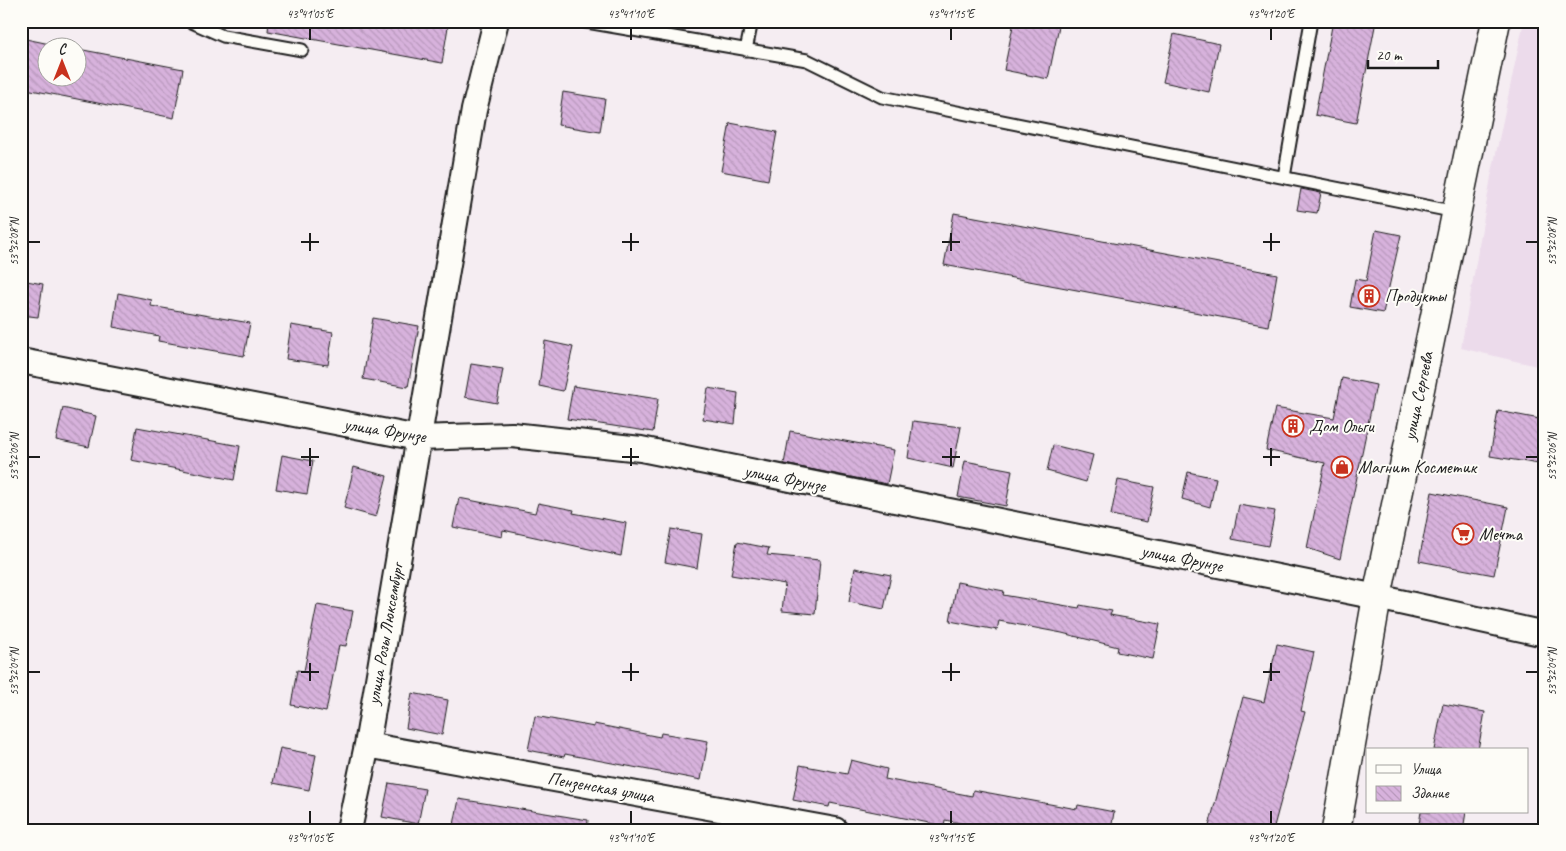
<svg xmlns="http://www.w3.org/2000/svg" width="1566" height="851" font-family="Caveat,sans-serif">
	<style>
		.built { fill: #ecdbeb }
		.building { fill: url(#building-back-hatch); stroke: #1c1c1c }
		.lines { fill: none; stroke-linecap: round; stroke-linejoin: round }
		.lane-casing { stroke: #1c1c1c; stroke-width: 15 }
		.street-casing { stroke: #1c1c1c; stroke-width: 28 }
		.secondary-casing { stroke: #1c1c1c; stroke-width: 31 }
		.lane { stroke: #fdfcf7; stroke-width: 11 }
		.street { stroke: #fdfcf7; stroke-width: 24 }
		.secondary { stroke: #fdfcf7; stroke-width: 28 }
		.ticks { fill: none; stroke: #1c1c1c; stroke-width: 2 }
		.labels { text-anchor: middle; stroke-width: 4; stroke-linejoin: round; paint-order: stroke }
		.poi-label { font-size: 18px; fill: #1c1c1c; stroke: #fdfcf7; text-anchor: start }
		.street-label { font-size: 18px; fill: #1c1c1c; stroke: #fdfcf7 }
		.neatline { fill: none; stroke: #1c1c1c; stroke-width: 2 }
		.ticks-label { font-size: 12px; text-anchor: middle; fill: #1c1c1c }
	</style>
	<defs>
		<pattern id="building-back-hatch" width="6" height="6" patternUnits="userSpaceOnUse" patternTransform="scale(1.25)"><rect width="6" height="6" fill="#d7b2dc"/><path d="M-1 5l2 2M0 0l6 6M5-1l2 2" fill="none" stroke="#b898bc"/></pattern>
	</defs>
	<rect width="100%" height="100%" fill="#f5edf2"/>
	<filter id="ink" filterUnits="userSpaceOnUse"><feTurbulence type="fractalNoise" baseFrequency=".02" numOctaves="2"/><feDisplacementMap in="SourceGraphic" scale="10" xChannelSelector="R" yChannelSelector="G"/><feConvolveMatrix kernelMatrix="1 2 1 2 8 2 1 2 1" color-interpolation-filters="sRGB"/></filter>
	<g filter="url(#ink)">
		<path class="built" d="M1524,21h21v347l-84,-20 30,-171z"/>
		<path class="building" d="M269,21h180l-7,42 -174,-32z
			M1014,21h46l-12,58 -44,-9z
			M1333,21h43l-20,102 -41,-8z
			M1174,34l45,10 -10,48 -46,-10z
			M21,38l48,10h-21v30h30v-29l105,20 -9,49 -153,-30z
			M563,92l42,7 -5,33 -42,-7z
			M730,123l47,9 -9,48 -47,-9z
			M1301,189l20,4 -4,20 -20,-3z
			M954,213l323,61 -9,52 -324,-61z
			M1376,230l25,5 -18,78 -33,-6 5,-28 11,2z
			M21,280l22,4 -5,33 -17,-2z
			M118,293l34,7 -1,6 99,17 -6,33 -86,-15 1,-5 -46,-9z
			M373,318l46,8 -11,61 -45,-8z
			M291,325l42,7 -5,33 -42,-6z
			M545,341l28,6 -10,44 -24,-5z
			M471,364l32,5 -6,34 -32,-6z
			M1342,378l34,7 -36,174 -33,-11 18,-85 -59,-13 9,-42 59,10z
			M573,386l85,13 -5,33 -86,-13z
			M708,388l30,5 -3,31 -32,-5z
			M63,408l33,8 -7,31 -33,-7z
			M1498,411l47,9v45l-55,-9z
			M913,421l48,6 -8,41 -45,-10z
			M137,427l103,19 -6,34 -103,-20z
			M790,431l104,19 -7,34 -103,-20z
			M1053,445l40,10 -7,27 -39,-11z
			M282,455l31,6 -6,33 -31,-5z
			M965,461l47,9 -6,36 -48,-9z
			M354,467l33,9 -11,41 -32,-9z
			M1188,472l28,6 -6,29 -28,-8z
			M1118,480l36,7 -7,35 -36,-7z
			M1432,492l76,15 -14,68 -75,-14z
			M459,498l76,15 3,-10 36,7 -1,3 53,10 -5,33 -118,-26 -1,7 -49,-10z
			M1239,505l36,6 -7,35 -36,-7z
			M671,529l31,5 -5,34 -32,-6z
			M737,542l32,6 -2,7 53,5 -5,54 -33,-3 3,-27 -54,-9z
			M855,568l36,7 -7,34 -35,-7z
			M957,582l47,9 -1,4 76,13 1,-3 32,6 -2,4 50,9 -7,35 -36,-7 1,-5 -56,-14 -63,-12 -2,9 -47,-9z
			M317,605l36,6 -7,35 -7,-1 -13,67 -35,-7 6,-35 7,1z
			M1277,644l37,8 -13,59 4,1 -32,118h-65l35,-133 21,5z
			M412,693l36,7 -6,35 -36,-7z
			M1443,704l42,8 -7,38h-44z
			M535,716l59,11v-3l66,13 1,-4 47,8 -7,39 -136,-26 -1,3 -36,-7z
			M280,748l36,7 -7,35 -36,-7z
			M851,760l36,9 -2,10 87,17 1,-6 104,19 1,-4 36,7 -3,18h-117l-49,-10 -1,6 -114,-23 -1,4 -36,-7 7,-35 47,9z
			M389,783l36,6 -7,35 -36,-7z
			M459,799l129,21 -1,10h-134z
			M1421,812h45l-3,18h-45z"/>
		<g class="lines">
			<g class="lane-casing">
				<path id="lane" d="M189,21l34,15 79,14
					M581,21l226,39 75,37 574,115
					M746,50l6,-29
					M1284,177l27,-156"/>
			</g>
			<g class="street-casing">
				<path id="street" d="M21,361l397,77 94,-3 129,14 736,148 168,37
					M367,745l468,85
					M349,830l18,-85 107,-635 22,-89"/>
			</g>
			<g class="secondary-casing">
				<path id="secondary" d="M1336,830l41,-233 119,-576"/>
			</g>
			<use href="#lane" class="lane"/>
			<use href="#street" class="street"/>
			<use href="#secondary" class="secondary"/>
		</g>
	</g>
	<path class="ticks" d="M310,28v12M631,28v12M951,28v12M1271,28v12M310,233v18M631,233v18M951,233v18M1271,233v18M28,242h12M301,242h18M622,242h17M942,242h18M1263,242h17M1526,242h12M310,448v18M631,448v18M951,448v18M1271,448v18M28,457h12M301,457h18M622,457h17M942,457h18M1263,457h17M1526,457h12M310,663v18M631,663v18M951,663v18M1271,663v18M28,672h12M301,672h18M622,672h17M942,672h18M1263,672h17M1526,672h12M310,811v13M631,811v13M951,811v13M1271,811v13"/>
	<defs>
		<g id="building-ring" transform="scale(1.125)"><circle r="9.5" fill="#fdfcf7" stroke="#c8321e" stroke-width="1.5"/><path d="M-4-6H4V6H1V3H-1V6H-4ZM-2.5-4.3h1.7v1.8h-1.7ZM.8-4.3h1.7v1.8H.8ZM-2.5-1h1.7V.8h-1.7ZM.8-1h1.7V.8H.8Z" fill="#c8321e"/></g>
		<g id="shop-ring" transform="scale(1.125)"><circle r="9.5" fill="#fdfcf7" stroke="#c8321e" stroke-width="1.5"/><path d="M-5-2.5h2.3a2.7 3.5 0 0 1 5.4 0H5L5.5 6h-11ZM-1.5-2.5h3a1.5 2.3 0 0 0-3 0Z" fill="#c8321e"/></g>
		<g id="supermarket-ring" transform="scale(1.125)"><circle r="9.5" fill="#fdfcf7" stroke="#c8321e" stroke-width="1.5"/><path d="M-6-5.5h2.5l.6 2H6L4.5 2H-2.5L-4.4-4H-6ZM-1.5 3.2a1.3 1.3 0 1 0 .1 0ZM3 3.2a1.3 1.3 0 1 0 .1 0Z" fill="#c8321e"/></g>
	</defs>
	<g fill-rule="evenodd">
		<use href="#building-ring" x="1369" y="296"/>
		<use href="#building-ring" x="1293" y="426"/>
		<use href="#shop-ring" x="1342" y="467"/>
		<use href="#supermarket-ring" x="1463" y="534"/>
	</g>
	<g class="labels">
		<g class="poi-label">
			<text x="1385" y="302">Продукты</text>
			<text x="1309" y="432">Дом Ольги</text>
			<text x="1358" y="473">Магнит Косметик</text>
			<text x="1479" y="540">Мечта</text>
		</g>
		<g class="street-label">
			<text transform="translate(1418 396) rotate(-78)" y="6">улица Сергеева</text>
			<text transform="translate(385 430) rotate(9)" y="6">улица Фрунзе</text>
			<text transform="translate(785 478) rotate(11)" y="6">улица Фрунзе</text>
			<text transform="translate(1182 558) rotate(11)" y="6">улица Фрунзе</text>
			<text transform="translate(385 634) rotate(-80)" y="6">улица Розы Люксембург</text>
			<text transform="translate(601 787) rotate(10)" y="6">Пензенская улица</text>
		</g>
	</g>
	<rect width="1566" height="851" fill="none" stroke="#fdfcf7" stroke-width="55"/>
	<rect x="1366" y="748" width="162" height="65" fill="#fdfcf7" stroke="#a3a29f"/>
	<rect x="1376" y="765" width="25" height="8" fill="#fdfcf7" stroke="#a3a29f"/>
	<text x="1411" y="774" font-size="15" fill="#1c1c1c">Улица</text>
	<rect x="1376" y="786" width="25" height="15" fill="url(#building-back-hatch)" stroke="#a3a29f"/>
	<text x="1411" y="798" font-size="15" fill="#1c1c1c">Здание</text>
	<g transform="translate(62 62)"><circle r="24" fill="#fdfcf7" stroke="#a3a29f"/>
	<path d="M0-4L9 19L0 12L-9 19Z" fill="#c8321e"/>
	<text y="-8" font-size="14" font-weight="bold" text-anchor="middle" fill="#1c1c1c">С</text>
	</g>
	<path d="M1368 60v8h70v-8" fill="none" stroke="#1c1c1c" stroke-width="2.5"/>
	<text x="1376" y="60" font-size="15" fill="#1c1c1c" stroke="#fdfcf7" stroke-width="4" paint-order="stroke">20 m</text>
	<rect x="28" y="28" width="1510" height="796" class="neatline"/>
	<g class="ticks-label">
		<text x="310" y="18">43°41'05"E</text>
		<text x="631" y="18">43°41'10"E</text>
		<text x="951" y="18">43°41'15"E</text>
		<text x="1271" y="18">43°41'20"E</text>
		<text transform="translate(14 242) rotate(-90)" y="4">53°32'08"N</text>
		<text transform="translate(1552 242) rotate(-90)" y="4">53°32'08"N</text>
		<text transform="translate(14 457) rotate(-90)" y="4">53°32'06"N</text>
		<text transform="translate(1552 457) rotate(-90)" y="4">53°32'06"N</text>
		<text transform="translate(14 672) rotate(-90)" y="4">53°32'04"N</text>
		<text transform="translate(1552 672) rotate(-90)" y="4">53°32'04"N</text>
		<text x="310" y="842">43°41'05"E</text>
		<text x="631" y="842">43°41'10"E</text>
		<text x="951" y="842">43°41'15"E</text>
		<text x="1271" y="842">43°41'20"E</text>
	</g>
</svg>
